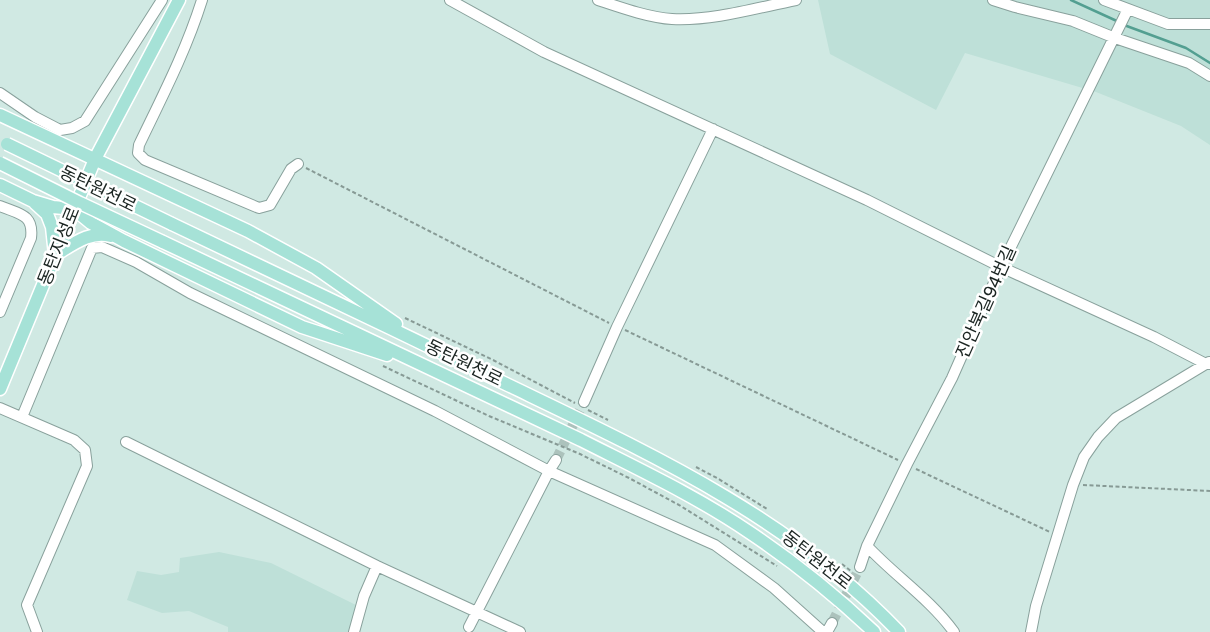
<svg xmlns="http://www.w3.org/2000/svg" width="1210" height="632" font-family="'Golos Text','Noto Sans KR',sans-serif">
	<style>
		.built { fill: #bee0d8 }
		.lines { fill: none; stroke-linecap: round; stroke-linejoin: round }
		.stream { stroke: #539f91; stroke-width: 2.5 }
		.minor-tunnel { stroke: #acc2bc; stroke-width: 10; stroke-dasharray: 10 5; stroke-linecap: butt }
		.minor-casing { stroke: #89a19c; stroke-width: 12 }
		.major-casing { stroke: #fff; stroke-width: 15 }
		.path { stroke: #879a95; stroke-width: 2; stroke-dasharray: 4 2.5; stroke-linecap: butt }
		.minor { stroke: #fff; stroke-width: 10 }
		.major { stroke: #a6e2d7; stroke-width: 12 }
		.major-bridge-casing { stroke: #fff; stroke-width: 15; stroke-linecap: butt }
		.major-bridge { stroke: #a6e2d7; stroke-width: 12 }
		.labels { text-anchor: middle; stroke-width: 5; stroke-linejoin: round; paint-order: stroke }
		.street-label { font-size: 18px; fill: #1a2421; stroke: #fff }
	</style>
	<rect width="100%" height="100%" fill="#d0e9e3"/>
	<path class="built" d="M818,0h392v145l-29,-19 -85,-34 -131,-39 -29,57 -106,-56z
		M219,552l52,11 89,44 -2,25h-130v-5l-39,-16 -27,2 -35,-13 10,-29 24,4 18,-3 1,-14z"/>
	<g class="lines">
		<path class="stream" d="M1071,0l48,22
			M1124,25l62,23 24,15"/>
		<path class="minor-tunnel" d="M556,460l28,-58
			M832,623l28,-56"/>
		<g class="minor-casing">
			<path id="minor" d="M202,0c-16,51 -40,97 -63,145l-1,8 7,7 114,48 11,-3 21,-36 7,-5
				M450,0l94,52 323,148 134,67 153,70 52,27h4
				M598,0c21,7 52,18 74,19 41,2 84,-11 124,-19
				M993,0l22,7 58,14 42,17 74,25 21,13
				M1104,0l64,24h42
				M0,93l35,24 25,13 12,-2 13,-7 77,-121
				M0,206c19,8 34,8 31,32l-31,74
				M584,402l33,-75 96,-198
				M0,408l74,32 11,10 2,16 -60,139 10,27
				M22,417l70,-169 10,-1 34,15 54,31 245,118 114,60 166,74 59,43 49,44
				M126,442l251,124 143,66
				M867,546c28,30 63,53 87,86
				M860,567l7,-21 40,-82 45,-86 49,-111 127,-258
				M469,627l80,-156 7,-11
				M354,632l10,-36 13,-30
				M827,632l5,-9
				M1031,632l5,-26 37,-121 11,-28 14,-20 18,-19 93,-56"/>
		</g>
		<g class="major-casing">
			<path id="major" d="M0,115l248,116 68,37 80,56
				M0,185l33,16 20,6 21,2 17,14 33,18 178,86 85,28
				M35,203l12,11 5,13 3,28c17,-10 35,-25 56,-19
				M172,224c111,53 223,106 334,160 141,68 284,133 393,248
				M163,242l418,198c57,29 115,56 168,92 45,30 86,63 125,100
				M0,389l95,-230 84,-159"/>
		</g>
		<path class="path" d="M306,168l303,155
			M405,318l88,42 82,43
			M625,330l273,130
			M383,366l106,50 91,38 49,24 50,27 98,61
			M588,410l20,10
			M696,467l21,11 50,31
			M916,469l134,63
			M1083,485l127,6
			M842,564l10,8"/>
		<use href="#minor" class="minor"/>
		<use href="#major" class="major"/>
		<g class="major-bridge-casing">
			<path id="major-bridge" d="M7,144l165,80
				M0,163l80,40 83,39"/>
		</g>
		<use href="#major-bridge" class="major-bridge"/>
	</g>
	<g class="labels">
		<g class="street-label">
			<text transform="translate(98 189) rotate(26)" y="6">동탄원천로</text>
			<text transform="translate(59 246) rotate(-68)" y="6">동탄지성로</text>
			<text transform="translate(986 302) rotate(-66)" y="6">진안북길94번길</text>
			<text transform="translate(464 363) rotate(26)" y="6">동탄원천로</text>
			<text transform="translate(817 560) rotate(38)" y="6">동탄원천로</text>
		</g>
	</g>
</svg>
